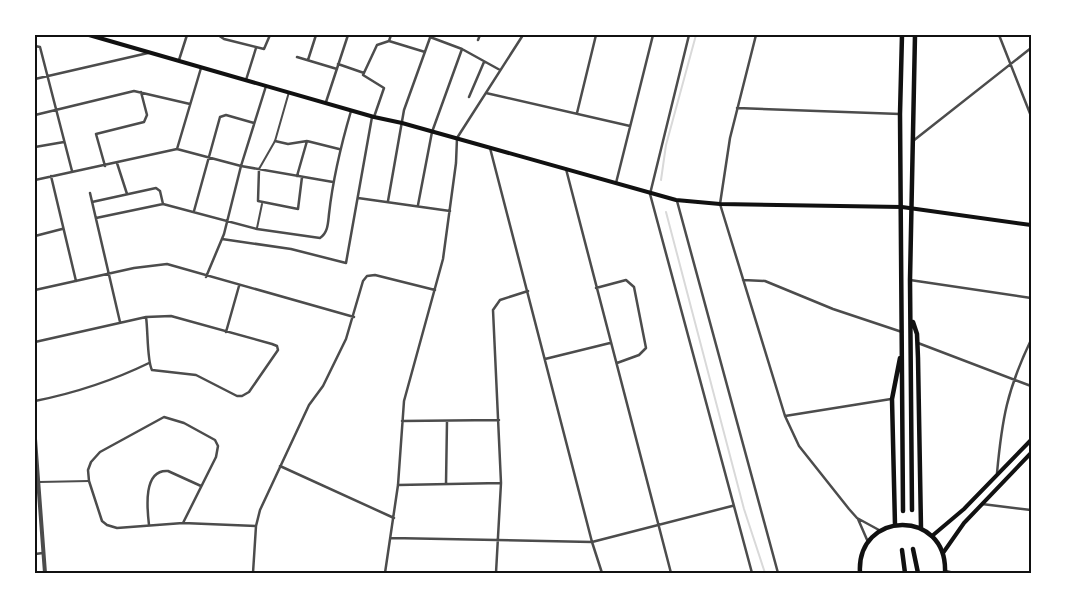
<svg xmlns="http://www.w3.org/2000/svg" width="1066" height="608" font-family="'Libre Baskerville',serif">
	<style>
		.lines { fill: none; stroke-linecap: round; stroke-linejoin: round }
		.stream { stroke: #d9d9d9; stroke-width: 2 }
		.pedestrian { stroke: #4c4c4c; stroke-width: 2 }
		.minor { stroke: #4c4c4c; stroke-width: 2.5 }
		.tertiary { stroke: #4c4c4c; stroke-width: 4 }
		.secondary { stroke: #111; stroke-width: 4 }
		.trunk { stroke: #111; stroke-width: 4.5 }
		.neatline { fill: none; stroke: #111; stroke-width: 2 }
	</style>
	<rect width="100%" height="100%" fill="#fff"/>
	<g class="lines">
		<path class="stream" d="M661,180l5,-35 30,-110
			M666,212l78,297 21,64"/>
		<path class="pedestrian" d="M259,169l16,-28 14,-49
			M257,228l5,-24
			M39,482l50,-1"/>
		<path class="minor" d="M218,35l6,4 40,10 6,-14
			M689,35l-39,159 102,379
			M756,35l-26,103 -10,66 65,212 14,30 50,63 8,9 22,12
			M999,35l32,81
			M430,37l32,12 38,21
			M478,40l2,-5
			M389,41l2,-6
			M35,46l5,1 32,124
			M297,57l40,12
			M179,60l8,-25
			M308,60l8,-25
			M338,64l26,9
			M35,79l113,-26
			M246,80l10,-32
			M486,93l144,33
			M469,97l15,-35
			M326,102l22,-67
			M737,108l163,6
			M577,113l19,-78
			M35,115l99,-24 56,13
			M374,117l10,-29 -21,-13 14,-30 12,-4 36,11
			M275,141l13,3 19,-3 32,8
			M913,141l118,-93
			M35,147l29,-5
			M490,148l102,394 10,31
			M177,149l24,-81
			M117,163l10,31
			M105,166l-9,-32 48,-12 3,-7 -6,-23
			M259,169l-1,32 40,8 4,-32
			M566,169l105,404
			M51,176l25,105
			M297,176l10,-35
			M35,180l142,-31 64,17 92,16
			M616,183l37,-148
			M90,193l30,129
			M358,198l92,13
			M388,201l16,-91 27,-75
			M677,201l101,372
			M92,202l64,-14 4,3 3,13
			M418,205l14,-73 30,-83
			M194,211l26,-94 6,-2 28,8
			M96,218l67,-14 94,25 63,9c8,-5 8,-15 9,-24 4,-36 12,-69 22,-103
			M35,236l27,-7
			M222,239l69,10 55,14 26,-146
			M206,277l18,-43 17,-68 25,-80
			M743,280l22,1 68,28 69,23
			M910,280l121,18
			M596,288l30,-8 8,7 12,61 -7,7 -22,8
			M35,290l99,-22 33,-4 187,53
			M226,332l13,-46
			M35,342l111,-25 25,-1 101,28 5,2 1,4 -29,42 -7,4h-5l-41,-21 -44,-5c-5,-8 -4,-41 -6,-53
			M918,343l113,43
			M545,359l65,-16
			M35,401c40,-8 77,-20 114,-38
			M785,416l106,-17
			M402,421l97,-1
			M280,466l114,52
			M997,473c5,-54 10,-83 34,-133
			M446,484l1,-63
			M398,485l103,-2
			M982,504l49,6
			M858,519l10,23
			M183,523l33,-66 2,-11 -3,-6 -31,-17 -20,-6 -64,35 -9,10 -3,8 1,11 13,40 5,4 10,3 66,-5 73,3
			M149,525c-2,-17 -6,-56 19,-54l33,15
			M391,538l201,4 140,-36
			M35,554l8,-1
			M946,571l8,2
			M253,573l3,-47 4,-16 49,-105 14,-19 23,-47 17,-58 4,-5 8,-1 60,15
			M385,573l13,-88 6,-84 39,-142 13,-96 1,-25 66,-103
			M496,573l5,-90 -8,-173 7,-10 28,-9"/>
		<path class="tertiary" d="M35,439l10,134"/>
		<path class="secondary" d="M89,35l285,82 28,6 274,77 44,4 182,3 129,18
			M932,536l32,-27 67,-69
			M943,553l21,-30 67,-70"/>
		<path class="trunk" d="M902,35l-2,79 3,397
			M913,322l4,12 1,24 3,170
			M912,510l-2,-230 5,-245
			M895,525l-3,-126 8,-41
			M913,549l5,24
			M902,550l3,23
			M860,573c-4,-63 88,-65 85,0"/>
	</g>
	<rect width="1066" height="608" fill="none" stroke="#ffffff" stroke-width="72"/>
	<rect x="36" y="36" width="994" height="536" class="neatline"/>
</svg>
